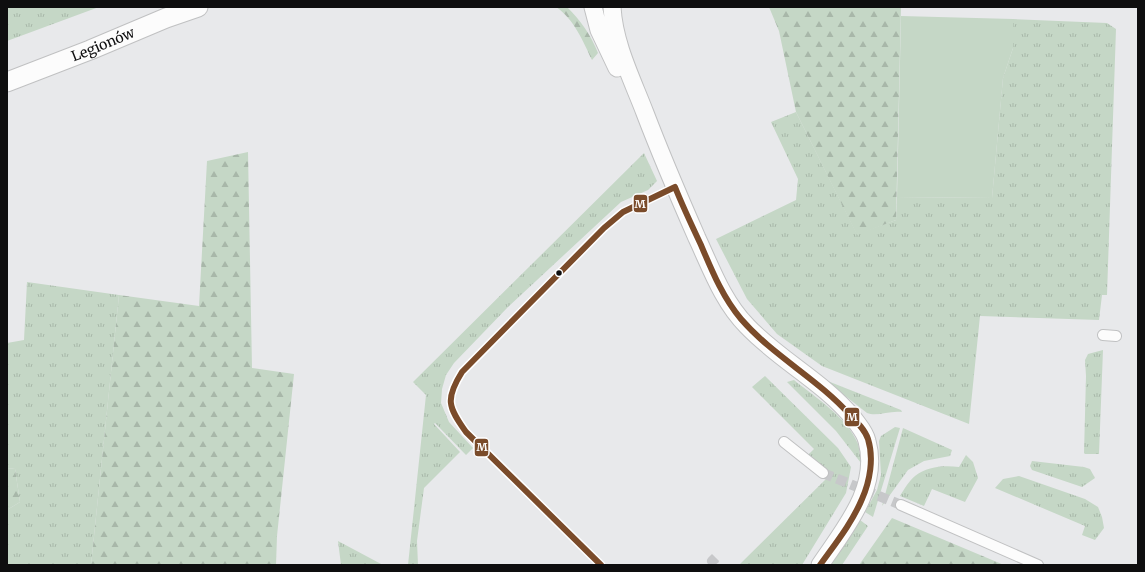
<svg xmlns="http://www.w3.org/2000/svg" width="1145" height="572" font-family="Merriweather,serif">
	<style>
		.grass { fill: url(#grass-tufts) }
		.forest { fill: url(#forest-firs) }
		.garden { fill: #c5d7c6 }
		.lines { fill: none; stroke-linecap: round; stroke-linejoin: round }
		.pedestrian-tunnel { stroke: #c7c8ca; stroke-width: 10; stroke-dasharray: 10 5; stroke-linecap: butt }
		.pedestrian-casing { stroke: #c0c1c2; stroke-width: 12 }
		.tertiary-casing { stroke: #c0c1c2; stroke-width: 19 }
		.secondary-casing { stroke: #c0c1c2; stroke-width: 21 }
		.pedestrian { stroke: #fcfcfc; stroke-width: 10 }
		.tertiary { stroke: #fcfcfc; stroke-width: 17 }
		.secondary { stroke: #fcfcfc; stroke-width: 19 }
		.bus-1-casing { stroke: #fff; stroke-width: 9 }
		.bus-1 { stroke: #7a4b2a; stroke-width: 6 }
		.bus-dot { fill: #0e0e0f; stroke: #fff; stroke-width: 1.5 }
		.labels { text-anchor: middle; stroke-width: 4; stroke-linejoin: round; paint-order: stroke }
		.street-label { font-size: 14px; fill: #0e0e0f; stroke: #fff }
		.line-badge { stroke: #fff; stroke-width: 1.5 }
		.badge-label { font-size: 11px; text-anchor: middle; font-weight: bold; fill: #fff }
	</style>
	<defs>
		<pattern id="grass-tufts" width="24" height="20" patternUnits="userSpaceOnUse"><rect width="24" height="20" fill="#c5d7c6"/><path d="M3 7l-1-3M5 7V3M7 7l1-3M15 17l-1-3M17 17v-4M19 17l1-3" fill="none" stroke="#a8b7a9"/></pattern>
		<pattern id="forest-firs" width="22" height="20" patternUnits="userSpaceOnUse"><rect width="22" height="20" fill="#c5d7c6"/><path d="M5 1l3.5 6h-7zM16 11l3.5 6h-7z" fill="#a8b7a9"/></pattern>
	</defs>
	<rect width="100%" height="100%" fill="#e8e9eb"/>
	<path class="grass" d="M7,7h92l-92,34z
		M1013,19l94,4 9,6 -9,266h-5l-3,25 -119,-4 -11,108 -147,-58 -45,-32 -30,-35 -31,-60 80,-39 2,-21 -27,-57 25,-10 61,122 39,-14 1,-23 95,1 11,-120 10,-30z
		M644,153l13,28 -9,9 -27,12 -113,105 -54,56 -8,12 -4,14 -1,14 8,19 24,26 -7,7 -31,-32 -1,1 26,28 -36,36 -7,53 1,24h-10l18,-170 -13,-13z
		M27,282l92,13 -28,270h-84v-55l13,-8 -5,-33 -8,-1v-125l17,-3z
		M1103,350l-4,104h-14l-1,-1 2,-77 -1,-16 3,-6z
		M765,376l73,72 13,19 -5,26 -44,72h-63l88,-87 -21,-21 8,-8 -62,-62z
		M794,380c22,18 53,37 64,64 2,6 2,13 3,19l-25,-32 -49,-49z
		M825,380l76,30 1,2c-12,-2 -25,5 -35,1z
		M895,427l5,1 -27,89 -8,-5 12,-22 4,-15 -2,-34 2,-5z
		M903,428l49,22 -2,6 -26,5 -16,9 -26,36z
		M966,455l7,7 5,16 -13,24 -33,-13 -8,17 -24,-10c4,-7 9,-15 15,-20 12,-10 30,-11 44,-9z
		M1032,461l52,6 6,2 5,9 -13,9 -50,-17 -2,-4z
		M1019,476l66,23 13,8 4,10 2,11 -9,12 -13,-5 3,-9 -90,-38 8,-9z
		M860,520l8,6 -26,39h-12z
		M338,541l45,24h-42z"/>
	<path class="forest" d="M556,7h11c14,14 24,28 31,46l-6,7c-9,-19 -18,-41 -36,-53z
		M769,7h132l-5,213 -39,15 -61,-123 -17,-81z
		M248,152l4,216 42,6 -17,162 -1,29h-185l28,-270 80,11 8,-145z
		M7,468l8,1 5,33 -13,8z
		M892,518l112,47h-145z"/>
	<path class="garden" d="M901,16l112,3v29l-10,30 -11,120 -95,-1z"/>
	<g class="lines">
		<path class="pedestrian-tunnel" d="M823,473l78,32
			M715,565l-3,-4 5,-5"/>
		<g class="pedestrian-casing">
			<path id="pedestrian" d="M1103,335l13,1
				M784,442l39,31
				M901,505l137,60"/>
		</g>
		<g class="tertiary-casing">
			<path id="tertiary" d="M593,7l6,23 18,38
				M612,7c2,37 20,72 33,106 16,42 34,84 52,125 14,30 26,64 50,88 32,34 77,56 107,93 5,7 11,13 13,22 13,47 -23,88 -47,124"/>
		</g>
		<g class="secondary-casing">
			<g id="secondary">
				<path id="s1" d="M7,82l83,-32 76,-32 32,-11"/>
			</g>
		</g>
		<use href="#pedestrian" class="pedestrian"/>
		<use href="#tertiary" class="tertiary"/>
		<use href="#secondary" class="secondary"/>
		<g class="bus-1-casing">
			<path id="bus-1" d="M601,565l-135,-133c-18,-25 -21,-33 -4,-60l142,-144 19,-16 52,-25c8,20 17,39 26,58 11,26 22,53 40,74 32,37 77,60 109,96 7,7 15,15 18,24 6,19 2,42 -6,60 -10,24 -27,45 -42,66"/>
		</g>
		<use href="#bus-1" class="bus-1"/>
	</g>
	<circle class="bus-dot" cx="559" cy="273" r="3.5"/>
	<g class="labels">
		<g class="street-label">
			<text dy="5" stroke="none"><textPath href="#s1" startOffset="103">Legionów</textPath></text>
		</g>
	</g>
	<g class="line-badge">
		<rect x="633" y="194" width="15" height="19" rx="4" fill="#7a4b2a"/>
		<rect x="844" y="407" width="16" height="20" rx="4" fill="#7a4b2a"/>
		<rect x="474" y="438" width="15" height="19" rx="4" fill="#7a4b2a"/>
	</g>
	<g class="badge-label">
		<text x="640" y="208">M</text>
		<text x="852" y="421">M</text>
		<text x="482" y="451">M</text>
	</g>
	<rect width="1145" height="572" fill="none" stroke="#0e0e0f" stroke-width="16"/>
</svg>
